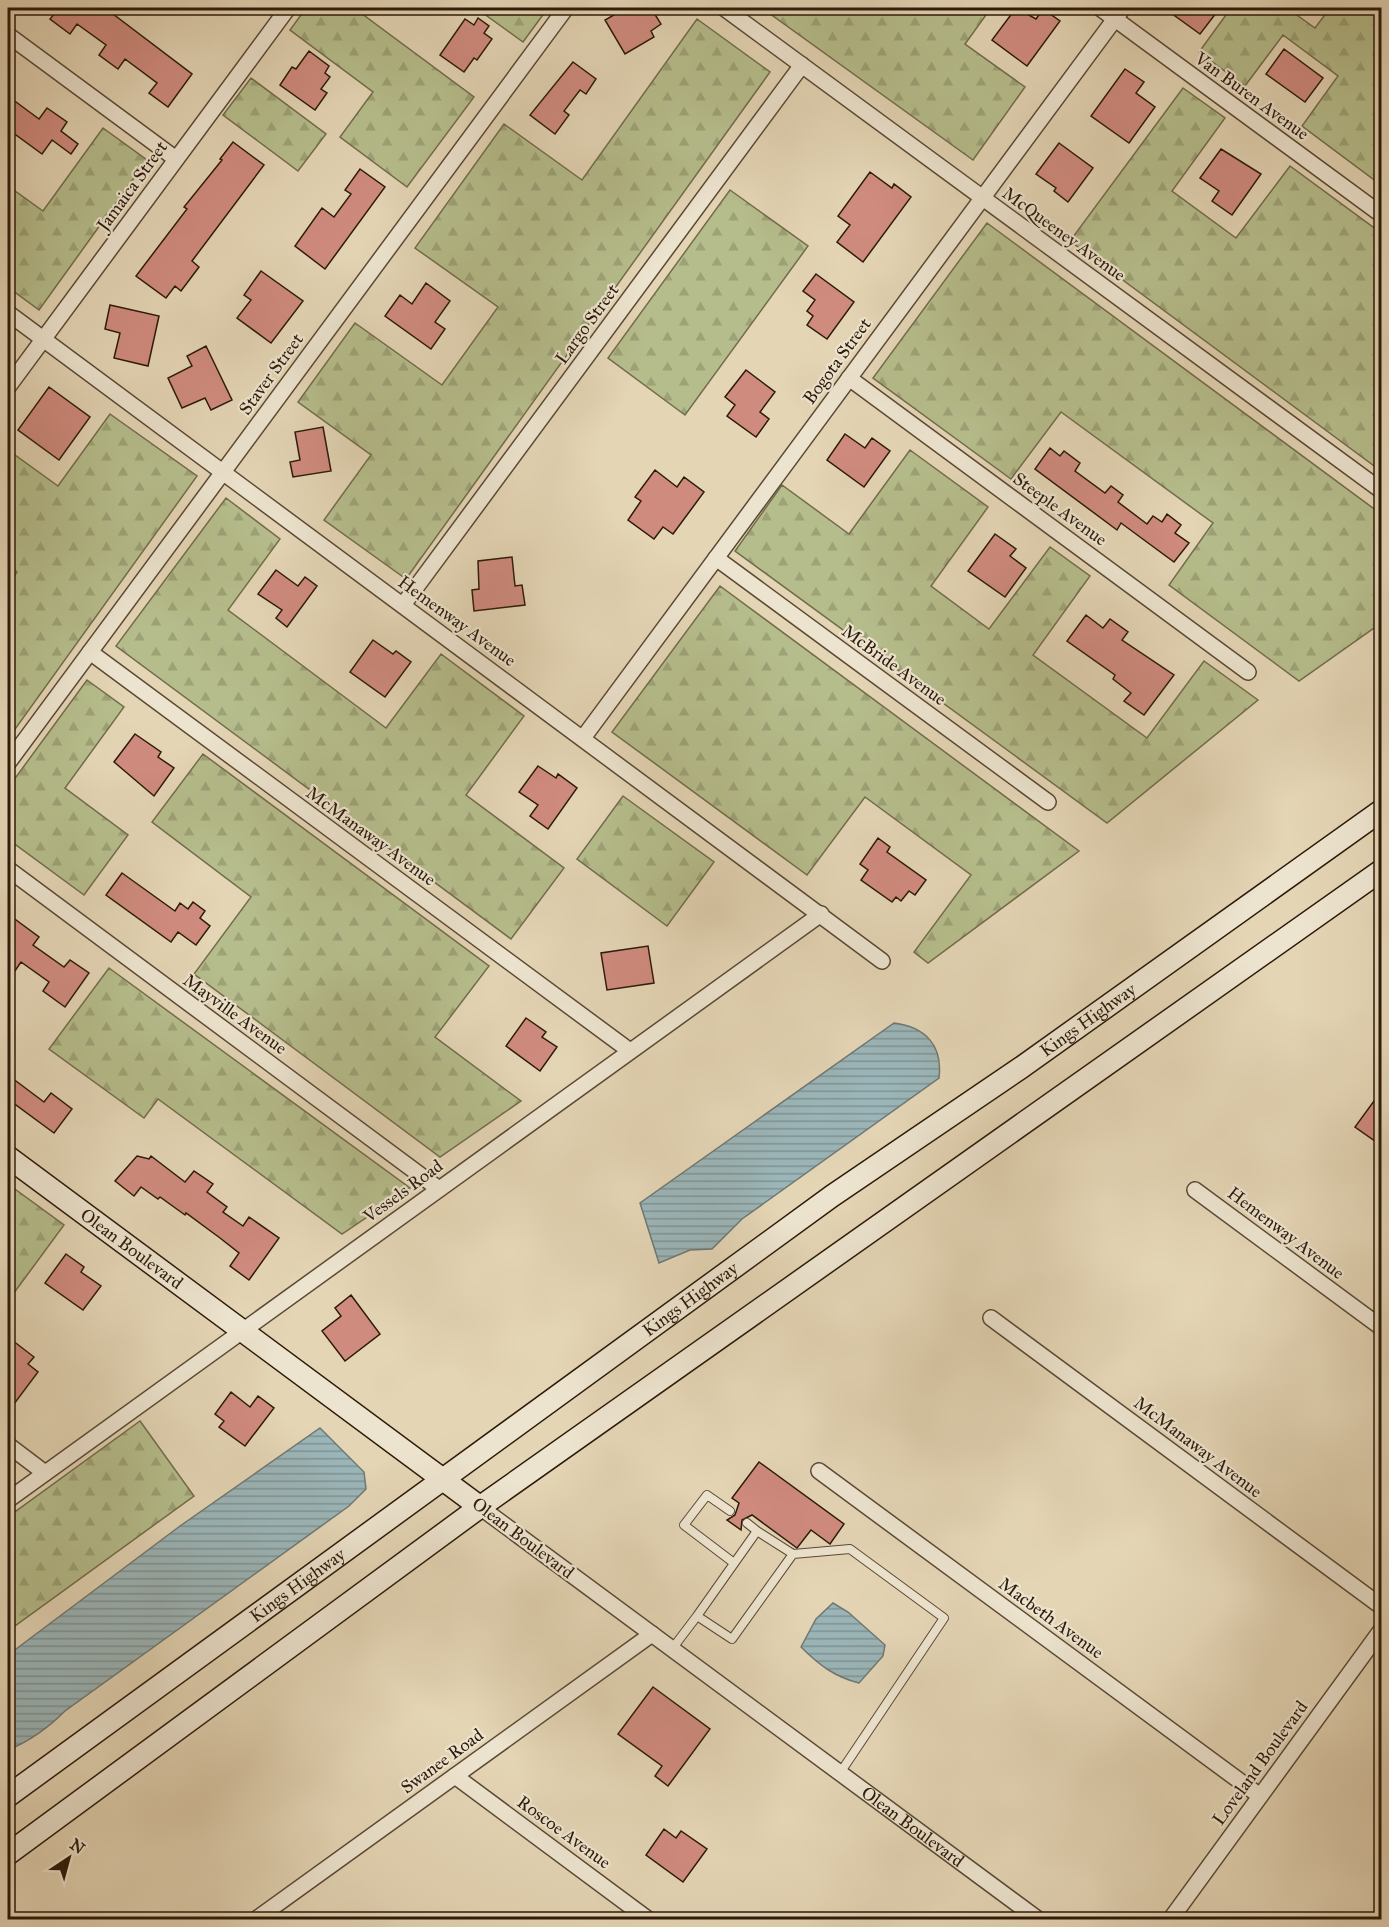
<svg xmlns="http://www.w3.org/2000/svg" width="1389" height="1927" font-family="'IM FELL Great Primer',serif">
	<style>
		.forest { fill: url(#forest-firs); stroke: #716c4b; stroke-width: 1.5 }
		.water { fill: url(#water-rules); stroke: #6f7873; stroke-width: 1.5 }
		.building { fill: #d08b7f; stroke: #2c1a0a; stroke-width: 1.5 }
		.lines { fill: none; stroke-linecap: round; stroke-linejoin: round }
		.lane-casing { stroke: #5a4935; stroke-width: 10 }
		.street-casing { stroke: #5a4935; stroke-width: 18 }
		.secondary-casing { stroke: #2c1a0a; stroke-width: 24 }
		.lane { stroke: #ede4cf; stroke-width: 8 }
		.street { stroke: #ede4cf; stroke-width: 15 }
		.secondary { stroke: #ede4cf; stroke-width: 21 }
		.labels { text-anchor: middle; stroke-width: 4.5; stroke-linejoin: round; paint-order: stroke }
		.street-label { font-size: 18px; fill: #2c1a0a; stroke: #ede4cf }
	</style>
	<defs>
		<pattern id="forest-firs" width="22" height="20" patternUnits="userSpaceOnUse" patternTransform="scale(1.5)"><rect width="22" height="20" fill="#b6bd8c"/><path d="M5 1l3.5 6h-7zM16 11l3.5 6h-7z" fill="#9da277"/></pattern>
		<pattern id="water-rules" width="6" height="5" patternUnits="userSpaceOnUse" patternTransform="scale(1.5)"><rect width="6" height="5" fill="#9bb6b9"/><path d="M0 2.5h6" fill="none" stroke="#7f9395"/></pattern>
	</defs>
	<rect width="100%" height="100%" fill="#e4d5b5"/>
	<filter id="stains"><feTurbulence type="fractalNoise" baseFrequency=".00333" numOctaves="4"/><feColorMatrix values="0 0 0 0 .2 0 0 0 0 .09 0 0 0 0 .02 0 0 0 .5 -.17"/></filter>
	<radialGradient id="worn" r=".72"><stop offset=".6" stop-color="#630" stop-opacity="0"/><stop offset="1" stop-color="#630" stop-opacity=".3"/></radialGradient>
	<path class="forest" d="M306,8h48l120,89 -67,90 -67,-50 33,-45 -83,-62z
		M476,8h72l-25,34z
		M762,8h229l-26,36 60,43 -52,73z
		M1231,8h56l28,20 15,-20h51v177l-79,-59 36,-50 -55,-41 -38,51 -46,-34z
		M697,19l73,53 -364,507 -82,-59 47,-65 -73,-53 57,-79 87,62 56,-78 -83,-59 89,-124 78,56z
		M251,78l75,56 -28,37 -75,-56z
		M1183,88l42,30 -53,73 64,47 54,-72 91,67v238l-311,-230z
		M103,128l44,32 -108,150 -31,-23v-101l35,25z
		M730,190l78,56 -123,169 -77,-57z
		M987,223l394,291v109l-82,58 -130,-96 44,-62 -152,-111 -50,67 -138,-101z
		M110,414l87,62 -189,263v-153l9,-14 -9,-7v-115l50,36z
		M910,450l78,57 -57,79 58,43 61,-82 40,29 -57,79 114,83 57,-77 54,39 -151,123 -372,-272 47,-66 67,49z
		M226,498l54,41 -52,71 158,118 55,-74 83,62 -58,79 98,73 -53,71 -395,-293z
		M720,586l359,265 -151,112 -14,-11 57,-77 -106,-78 -58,78 -195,-143z
		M87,680l37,27 -59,81 63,47 -44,60 -76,-56v-51z
		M203,754l286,212 -54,71 86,64 -81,56 -246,-183 57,-77 -99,-75z
		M623,796l91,66 -47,64 -90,-67z
		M109,968l301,220 -68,46 -184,-135 -14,19 -95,-69z
		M8,1184l56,41 -56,76z
		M140,1421l54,75 -186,135v-114z"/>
	<path class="water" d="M894,1023c31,4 49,22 45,55l-197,141 -30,30 -22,1 -31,13 -19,-60z
		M320,1428l44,44 2,17 -17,17 -284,205c-17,17 -35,30 -57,39v-95l172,-129z
		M833,1603l15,9 37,33 -2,11 -24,27c-24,-6 -40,-18 -58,-36l15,-28z"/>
	<path class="building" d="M59,8h46l87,66 -24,33 -19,-14 8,-10 -32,-24 -7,10 -19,-14 7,-10 -29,-21 -7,10 -20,-15z
		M626,8h25l10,16 -10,7 3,6 -29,17 -20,-34z
		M1016,8l20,11 7,-10 17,12 -33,45 -35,-26z
		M1164,8h56l-20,26z
		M478,18l11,8 -5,7 8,6 -15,21 -3,-2 -10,14 -24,-17 25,-36 9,6z
		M1284,49l39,29 -18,24 -39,-28z
		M309,51l20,15 -4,7 5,4 -9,12 6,4 -12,17 -35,-25 12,-18 4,2z
		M573,62l23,17 -10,15 -6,-4 -16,21 5,4 -14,19 -25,-19z
		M1125,69l19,13 -8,11 19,14 -26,36 -38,-27z
		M8,96l31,23 8,-11 20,14 -6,9 17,13 -7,10 -19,-14 -10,14 -34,-25z
		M233,142l31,23 -72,96 7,6 -18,24 -6,-5 -9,12 -30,-22 51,-67 -3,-2 38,-47 -2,-1z
		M1059,143l34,25 -25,34 -14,-11 2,-3 -20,-14z
		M1221,149l40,25 -29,41 -20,-14 7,-10 -19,-13z
		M360,169l25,18 -60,82 -30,-23 27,-38 12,9 17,-23 -6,-4z
		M870,172l22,16 2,-4 17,13 -48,65 -26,-20 13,-17 -12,-9z
		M261,271l42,30 -32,42 -34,-25 14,-18 -7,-5z
		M816,274l38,28 -27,37 -20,-14 6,-9 -6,-5 8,-11 -12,-9z
		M426,283l24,18 -15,21 10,7 -14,20 -46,-33 15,-21 12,9z
		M110,305l49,11 -11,50 -34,-8 6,-25 -15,-4z
		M206,346l26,54 -21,10 -6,-12 -23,10 -14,-30 24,-12 -5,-10z
		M746,370l29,22 -15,20 9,7 -13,18 -29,-21 8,-11 -10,-8z
		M49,387l41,30 -31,43 -41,-30z
		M323,427l8,44 -38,6 -3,-15 10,-2 -5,-28z
		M845,434l20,14 7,-10 18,13 -26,36 -37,-27z
		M1050,448l10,8 4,-5 16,12 -5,8 30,22 6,-7 12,9 -5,7 29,22 6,-8 9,6 5,-8 14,11 -6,8 14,10 -15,19 -53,-39 -4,7 -82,-61z
		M655,470l22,17 7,-10 20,15 -31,42 -10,-7 -9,12 -26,-19 13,-19 -6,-4z
		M995,534l21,15 -6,7 16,12 -21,29 -37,-26z
		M512,557l3,29 7,-1 3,20 -51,6 -2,-21 7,-1 -1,-28z
		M276,570l22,16 7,-9 12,9 -30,41 -11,-9 6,-8 -24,-16z
		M1086,615l17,13 7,-9 18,13 -6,8 52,35 -30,40 -20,-14 7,-8 -18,-14 2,-4 -48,-34z
		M373,640l20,14 3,-3 15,11 -26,35 -35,-25z
		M135,734l26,18 -3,5 16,11 -20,28 -40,-34z
		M538,766l18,12 2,-4 19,14 -29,41 -18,-13 8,-11 -19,-13z
		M878,838l12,9 -3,5 39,28 -11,15 -6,-4 -8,10 -5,-4 -4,5 -31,-22 7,-10 -8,-6z
		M122,873l53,38 5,-8 8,6 5,-7 12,9 -5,7 10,8 -14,19 -18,-13 -7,10 -65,-47z
		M8,914l31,23 -6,8 31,22 6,-7 19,13 -24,34 -22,-16 6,-9 -28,-20 -13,19z
		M648,946l6,37 -47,7 -6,-37z
		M526,1018l20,14 -4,5 15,10 -17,24 -34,-25z
		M8,1075l36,27 7,-9 21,16 -18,24 -46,-34z
		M1382,1090v56l-27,-19z
		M137,1156l12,3 2,-3 34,26 9,-11 19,13 -6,8 20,15 -4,5 20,14 6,-9 30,21 -30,42 -19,-14 9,-13 -19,-15 -34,-25 -1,2 -25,-18 -2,2 -17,-12 -7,9 -19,-15z
		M66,1254l18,13 -3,5 20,14 -18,24 -38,-27z
		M351,1295l29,39 -35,27 -23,-30 19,-15 -6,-8z
		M8,1337l26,20 -6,7 10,8 -30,40z
		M231,1392l19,15 8,-11 16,12 -29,38 -26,-19 5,-6 -9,-7z
		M759,1462l85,62 -14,20 -19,-14 -14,18 -45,-33 -10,5 -1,10 -14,-10 8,-5 4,-12 -7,-5z
		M653,1687l57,42 -42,57 -13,-10 7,-10 -44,-32z
		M664,1829l12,9 5,-7 26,18 -24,33 -37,-27z"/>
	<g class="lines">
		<g class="lane-casing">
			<path id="lane" d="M730,1511l-23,-16 -23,30 50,38
				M747,1523l10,8
				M697,1616l60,-85 36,23
				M672,1649l25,-33 35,23 61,-85 57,-5 94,69 -104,155"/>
		</g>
		<g class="street-casing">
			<g id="street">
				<path d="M724,8l658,483"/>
				<path d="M1100,8l282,207"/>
				<path d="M8,35l168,124"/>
				<path d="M8,313l874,648"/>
				<path d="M849,378l399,294"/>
				<path d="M8,387l280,-379"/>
				<path d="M716,558l332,244"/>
				<path d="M403,605l399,-540"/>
				<path d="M90,652l540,399"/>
				<path d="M583,738l540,-730"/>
				<path d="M8,763l558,-755"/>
				<path d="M8,869l431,320"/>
				<path d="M1195,1190l187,138"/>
				<path d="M991,1318l391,289"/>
				<path d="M8,1445l37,28"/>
				<path d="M819,1471l441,325"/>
				<path d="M8,1500l813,-586"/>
				<path id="s1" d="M480,1507l559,413"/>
				<path d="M455,1776l194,144"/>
				<path d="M255,1920l397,-286"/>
				<path d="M1170,1920l212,-291"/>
			</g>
		</g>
		<g class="secondary-casing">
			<g id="secondary">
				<path id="s2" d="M8,1157l472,350"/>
				<path id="s3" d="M8,1796l824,-600 190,-129 360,-257"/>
				<path d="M8,1854l472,-347 902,-637"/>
			</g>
		</g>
		<use href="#lane" class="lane"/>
		<use href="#street" class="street"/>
		<use href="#secondary" class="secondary"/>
	</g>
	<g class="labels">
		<g class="street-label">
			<text transform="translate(1252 96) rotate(36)" y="6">Van Buren Avenue</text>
			<text transform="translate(132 186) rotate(-54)" y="6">Jamaica Street</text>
			<text transform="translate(1064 234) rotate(36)" y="6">McQueeney Avenue</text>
			<text transform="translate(587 324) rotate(-54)" y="6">Largo Street</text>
			<text transform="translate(837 361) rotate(-54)" y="6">Bogota Street</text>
			<text transform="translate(271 374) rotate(-54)" y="6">Staver Street</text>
			<text transform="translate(1060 509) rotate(36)" y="6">Steeple Avenue</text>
			<text transform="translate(457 621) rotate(36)" y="6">Hemenway Avenue</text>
			<text transform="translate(894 665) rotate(36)" y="6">McBride Avenue</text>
			<text transform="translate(371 836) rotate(36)" y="6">McManaway Avenue</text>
			<text transform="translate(235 1014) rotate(36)" y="6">Mayville Avenue</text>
			<text dy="6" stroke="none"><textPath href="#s3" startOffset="1330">Kings Highway</textPath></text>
			<text transform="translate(403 1191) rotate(-36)" y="6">Vessels Road</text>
			<text transform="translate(1286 1233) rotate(37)" y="6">Hemenway Avenue</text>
			<text dy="6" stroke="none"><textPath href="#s2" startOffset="154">Olean Boulevard</textPath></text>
			<text dy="6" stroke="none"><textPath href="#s3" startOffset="844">Kings Highway</textPath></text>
			<text transform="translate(1198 1447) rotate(37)" y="6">McManaway Avenue</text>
			<text transform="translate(523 1538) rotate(37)" y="6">Olean Boulevard</text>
			<text dy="6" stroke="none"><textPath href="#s3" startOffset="358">Kings Highway</textPath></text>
			<text transform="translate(1051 1618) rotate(36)" y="6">Macbeth Avenue</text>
			<text transform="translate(442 1761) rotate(-36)" y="6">Swanee Road</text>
			<text transform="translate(1260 1763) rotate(-54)" y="6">Loveland Boulevard</text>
			<text dy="6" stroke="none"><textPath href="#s1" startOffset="538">Olean Boulevard</textPath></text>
			<text transform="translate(564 1832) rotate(36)" y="6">Roscoe Avenue</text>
		</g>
	</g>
	<rect width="1389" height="1927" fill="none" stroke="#e4d5b5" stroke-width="30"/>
	<rect x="9" y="9" width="1371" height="1909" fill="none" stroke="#2c1a0a" stroke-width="3"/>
	<rect x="15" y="15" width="1359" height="1897" fill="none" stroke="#2c1a0a" stroke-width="1.5"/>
	<g transform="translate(69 1858) rotate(36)" stroke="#ede4cf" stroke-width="4.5" paint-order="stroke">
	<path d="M0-4.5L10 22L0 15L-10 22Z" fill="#2c1a0a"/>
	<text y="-9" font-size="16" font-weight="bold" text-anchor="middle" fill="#2c1a0a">N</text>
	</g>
	<rect width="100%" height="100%" filter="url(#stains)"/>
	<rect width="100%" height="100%" fill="url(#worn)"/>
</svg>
